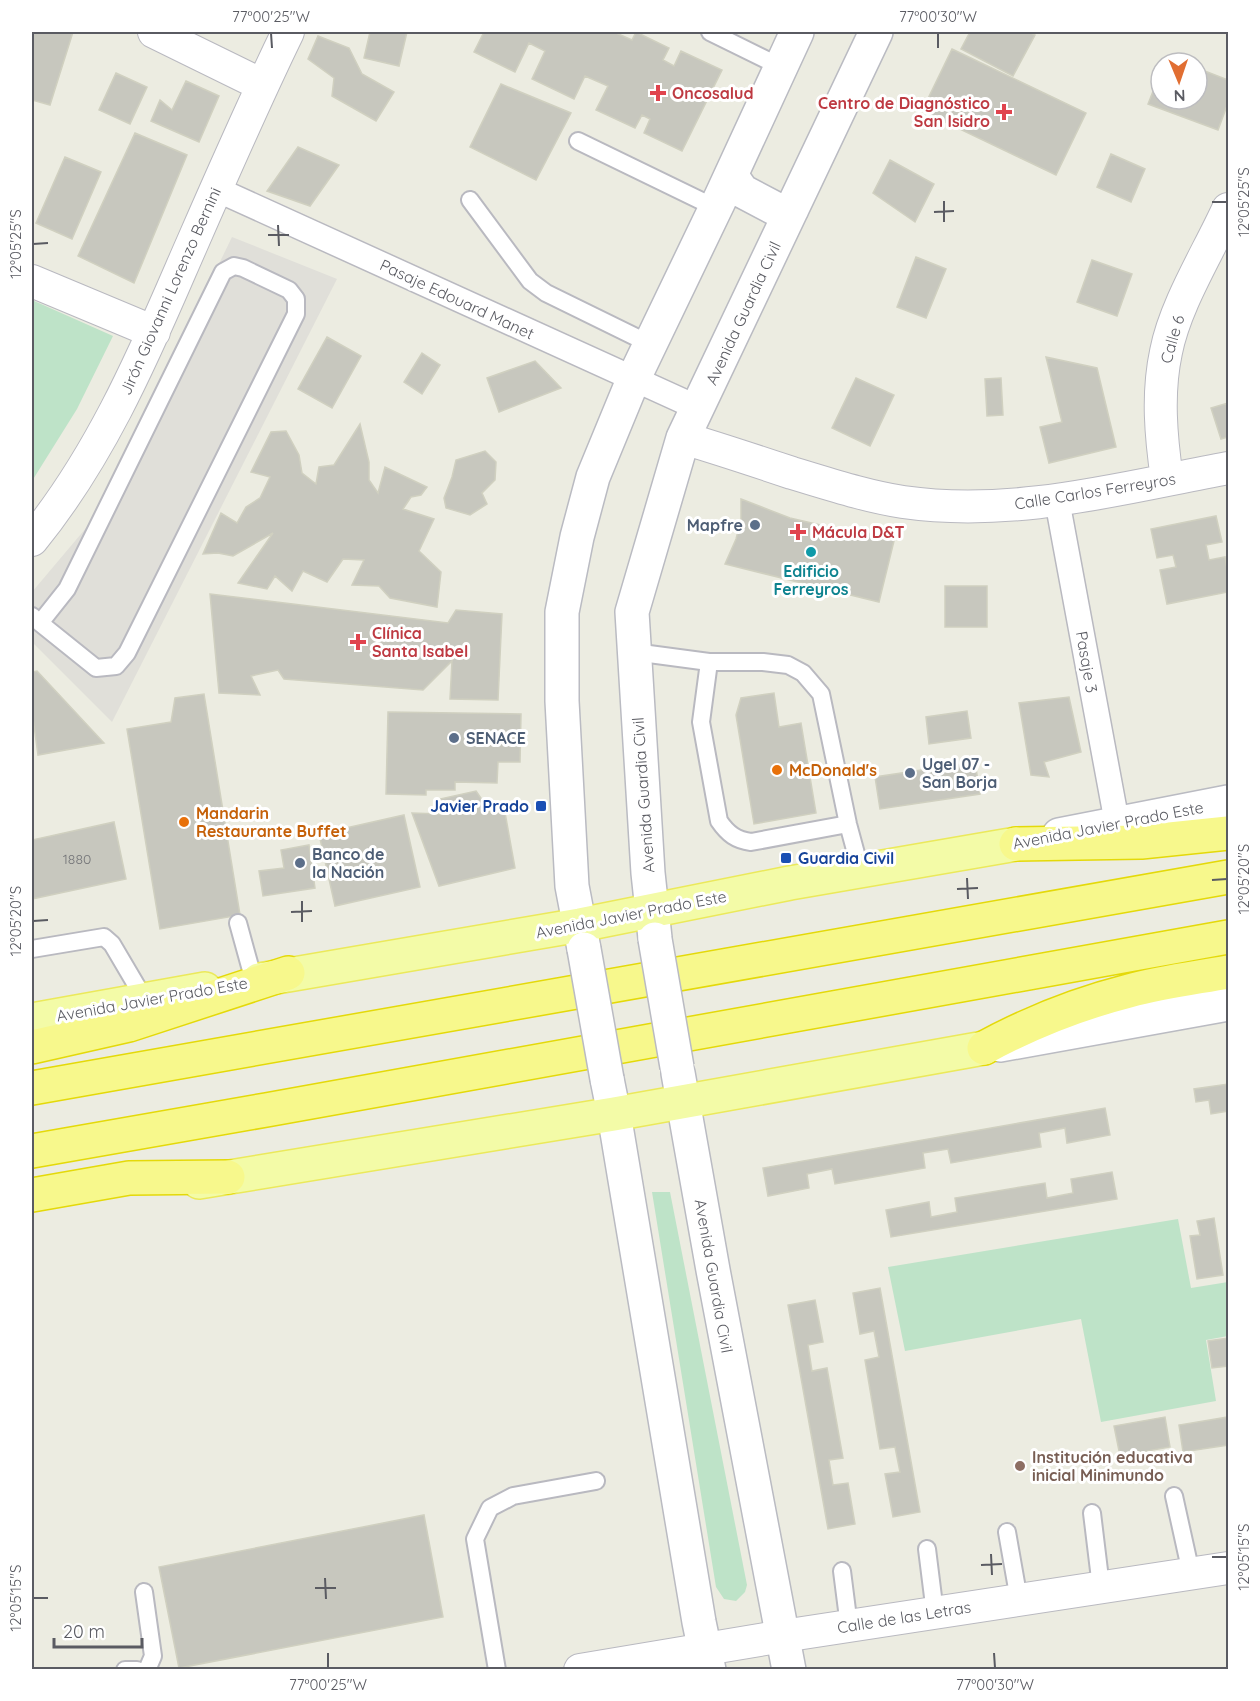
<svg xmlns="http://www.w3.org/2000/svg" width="1260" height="1701" font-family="Quicksand,sans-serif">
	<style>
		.industrial { fill: #e0dfd9 }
		.green { fill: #bee3c8 }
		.building { fill: #c7c7be; stroke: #d0d0c0; stroke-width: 1.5 }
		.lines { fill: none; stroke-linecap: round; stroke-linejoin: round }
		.service-casing { stroke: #b9b9c0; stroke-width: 20 }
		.pedestrian-casing { stroke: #b9b9c0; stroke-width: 27 }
		.minor-casing { stroke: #b9b9c0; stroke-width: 34 }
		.secondary-casing { stroke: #babbc2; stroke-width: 36 }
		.primary-casing { stroke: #ebe95b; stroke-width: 36 }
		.motorway-casing { stroke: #e4d909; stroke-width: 36 }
		.service { stroke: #fff; stroke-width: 16 }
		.pedestrian { stroke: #fff; stroke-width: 24 }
		.minor { stroke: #fff; stroke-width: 32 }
		.secondary { stroke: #fff; stroke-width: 33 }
		.primary { stroke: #f3fba7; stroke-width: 33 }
		.motorway { stroke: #f7f88c; stroke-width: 33 }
		.secondary-bridge-casing { stroke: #babbc2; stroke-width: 36; stroke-linecap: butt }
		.secondary-bridge { stroke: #fff; stroke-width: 33 }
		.ticks { fill: none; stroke: #5a5b62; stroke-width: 2 }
		.health-dot { fill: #e0444e; stroke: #fff; stroke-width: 2 }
		.service-dot { fill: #5c6f8a; stroke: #fff; stroke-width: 2 }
		.culture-dot { fill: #0f9aa8; stroke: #fff; stroke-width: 2 }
		.food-dot { fill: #e8710a; stroke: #fff; stroke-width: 2 }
		.transit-dot { fill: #1a4fb4; stroke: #fff; stroke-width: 2 }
		.education-dot { fill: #8d6e63; stroke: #fff; stroke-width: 2 }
		.labels { text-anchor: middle; stroke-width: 6; stroke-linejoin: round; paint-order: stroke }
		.number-label { font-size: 14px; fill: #757679 }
		.health-label { font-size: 16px; font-weight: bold; fill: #be3a42; stroke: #fff; text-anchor: start }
		.street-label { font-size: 16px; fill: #5a5b62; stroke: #fff }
		.service-label { font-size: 16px; font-weight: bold; fill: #4e5e75; stroke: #fff; text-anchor: start }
		.culture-label { font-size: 16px; font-weight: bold; fill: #0d838f; stroke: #fff }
		.food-label { font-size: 16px; font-weight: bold; fill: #c56008; stroke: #fff; text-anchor: start }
		.transit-label { font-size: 16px; font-weight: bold; fill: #164399; stroke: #fff; text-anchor: end }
		.education-label { font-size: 16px; font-weight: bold; fill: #785e54; stroke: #fff; text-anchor: start }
		.neatline { fill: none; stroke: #5a5b62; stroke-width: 2 }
		.ticks-label { font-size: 15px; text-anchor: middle; fill: #5a5b62 }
	</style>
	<rect width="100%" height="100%" fill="#ecece1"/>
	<path class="industrial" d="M232,237l105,42 -225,443 -80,-80v-50l65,-77z"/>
	<path class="green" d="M32,300l81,36 -36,73 -45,72z
		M652,1192h18l77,393 -2,7 -9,9 -12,-2 -8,-12z
		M1178,1219l13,69 37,-6v54l-22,4 10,61 -115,21 -20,-103 -176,32 -17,-84z"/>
	<path class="building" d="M32,32h41l-23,73 -18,-5z
		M370,32h37l-8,34 -35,-8z
		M484,32h130l18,8 4,-8 33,16 -6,12 11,6 7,-15 41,19 -40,81 -38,-18 6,-14 -8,-4 -7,13 -39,-18 12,-24 -23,-10 -11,23 -42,-20 13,-28 -16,-8 -14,29 -41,-20z
		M970,32h59l6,3 -22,41 -52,-27z
		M318,36l31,12 13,26 32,18 -18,29 -44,-25 2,-18 -26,-19z
		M952,49l134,64 -30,62 -134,-64z
		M1166,57l16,6h-18z
		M1197,68l31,12v23l-10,27 -70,-26 13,-33v28h36z
		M116,73l31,14 -17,37 -31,-14z
		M186,81l33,15 -20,46 -48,-21 9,-21 12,10z
		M501,84l70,29 -35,67 -66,-33z
		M135,133l52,22 -53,128 -56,-27z
		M298,147l41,18 -29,41 -43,-15z
		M1111,154l34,15 -14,33 -34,-15z
		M65,157l36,15 -29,67 -36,-16z
		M890,160l44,24 -19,38 -42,-29z
		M916,257l30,12 -20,49 -29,-11z
		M1092,260l40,14 -15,42 -40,-14z
		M327,337l34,19 -29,52 -34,-19z
		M422,353l18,12 -18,29 -18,-12z
		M1046,357l51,11 19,79 -67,16 -9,-36 22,-5z
		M535,361l26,27 -62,24 -12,-34z
		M856,378l38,17 -24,51 -38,-18z
		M1001,378l2,37 -16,1 -2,-37z
		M1228,403v34l-7,2 -10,-31z
		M360,424l9,38v18l9,13 7,-26 42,20 -6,8 -10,2 -8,12 31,10 -15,32 22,21 -4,35 -47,-9 -11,-12 -27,-1 12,-25 -21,-1 -16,23 -24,-11 -11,20 -17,-15 -8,13 -29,-6 35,-50 -40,23 -15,-3 -15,1 18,-41 16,10 9,-16 14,-9 10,-21 -19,-5 20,-40 15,-1 13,24 3,18 14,11 3,-17 15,-2z
		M485,451l11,11 -1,18 -13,13 5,11 -17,11 -24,-7 -2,-10 8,-21 4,-17z
		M741,499l49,19 52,12 53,7 -16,65 -154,-38 11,-25 5,-19z
		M1216,516l6,26 -16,3 3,15 16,-3 3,18v17l-61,12 -7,-34 16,-3 -3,-12 -16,3 -6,-29z
		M945,586h42v41h-42z
		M210,594l238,29 8,-13 46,4 -4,86 -48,-1 2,-38 -29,29 -139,-11 -6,-9 -27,6 9,19 -41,-2z
		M37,671l67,72 -66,12 -6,-44v-39z
		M774,693l5,34 22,-4 15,90 -62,11 -18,-109 5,-17z
		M204,694l36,221 -80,14 -33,-200 44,-7 4,-24z
		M1069,697l12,55 -37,10 5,15 -18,-2 -12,-72z
		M967,711l4,27 -42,6 -3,-27z
		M388,712l133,2 -1,48h-22l-1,21 -42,-1v8h-29v5l-40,-1z
		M975,762l5,32 -100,15 -5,-32z
		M476,791l11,16h17l11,61 -76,18 -27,-73 29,1 -1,-15z
		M404,815l16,72 -85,19 -16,-72z
		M114,822l12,57 -94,20v-59z
		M309,845l6,43 -52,8 -4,-25 25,-3 -3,-18z
		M1228,1084v27l-17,3 -2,-14 -13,2 -2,-13z
		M1105,1108l5,27 -43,8 -2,-15 -26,5 2,14 -90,16 -3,-14 -25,4 2,15 -90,16 -3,-15 -25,5 2,14 -41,8 -5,-28z
		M1112,1172l5,27 -226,38 -5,-27 43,-8 2,15 26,-5 -2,-14 90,-15 2,15 26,-5 -2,-14z
		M1214,1218l9,57 -26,4 -7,-43 10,-1 -3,-14z
		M880,1288l40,224 -27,5 -8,-43 15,-2 -5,-25 -15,2 -15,-89 14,-3 -5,-26 -14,3 -7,-41z
		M815,1300l8,42 -15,3 4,26 15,-3 16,90 -14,2 4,25 15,-2 7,41 -27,5 -40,-224z
		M1228,1338v28l-16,2 -4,-27z
		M1165,1417l5,30 -50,9 -6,-30z
		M1228,1417v28l-45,7 -4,-27z
		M424,1515l19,102 -264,51 -20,-101z"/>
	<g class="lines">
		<g class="service-casing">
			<path id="service" d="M710,32l71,35
				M578,141l138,67
				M470,200l60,81 16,12 104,51
				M32,616l8,7 56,45 20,-2 11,-13 169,-339v-15l-7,-9 -46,-22 -9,-2 -11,6 -156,317 -27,34
				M634,652l75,10h54l25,3 15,8 18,21 27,130 13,48
				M709,662l-8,60 18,99c9,13 17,19 32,21l97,-18
				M238,923l16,58
				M32,949l72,-12 8,7 33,56
				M1174,1496l17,77
				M1092,1513l9,74
				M1007,1532l12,68
				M927,1549l8,64
				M842,1571l7,55
				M144,1592l9,64 -6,14
				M125,1670h12
				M497,1670l-22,-131 15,-31 23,-12 83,-15"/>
		</g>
		<g class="pedestrian-casing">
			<path id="pedestrian" d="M216,189l482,219
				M1057,500l60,323"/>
		</g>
		<g class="minor-casing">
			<path id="minor" d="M154,32l108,53
				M32,281l122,51
				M683,438c37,11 73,23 109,35 37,11 73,23 111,29 110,16 218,-14 325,-34
				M1167,479c-6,-42 -10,-85 -1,-127 9,-47 42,-99 62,-143
				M32,540c66,-81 108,-176 149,-271 35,-80 69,-159 107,-237
				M580,1670l203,-34 445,-68"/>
		</g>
		<g class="secondary-casing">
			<path id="secondary" d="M731,175l11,16 36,19 14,-1
				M1059,835l169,-33
				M655,938l-7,-65 -16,-261 51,-174 193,-406
				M584,949l-12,-63 -10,-185v-89l15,-75 16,-60 40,-97 86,-179 78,-169
				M1000,1045l228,-41
				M678,1073l35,197 76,400
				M607,1079l7,35 85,508 10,48"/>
		</g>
		<g class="primary-casing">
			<path id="primary" d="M259,980l321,-55 210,-42 226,-39
				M32,1020l173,-31
				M199,1182l415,-68 370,-66"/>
		</g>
		<g class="motorway-casing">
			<path id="motorway" d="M1016,844l125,-2 87,-9
				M32,1047l97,-22 159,-52
				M984,1048c46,-25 94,-44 145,-57 33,-9 66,-13 99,-19
				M32,1088l1196,-211
				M32,1151c399,-69 797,-143 1196,-214
				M32,1195l97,-17 99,-1"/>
		</g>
		<use href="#service" class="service"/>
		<use href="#pedestrian" class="pedestrian"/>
		<use href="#minor" class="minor"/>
		<use href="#secondary" class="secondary"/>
		<use href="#primary" class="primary"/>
		<use href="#motorway" class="motorway"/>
		<g class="secondary-bridge-casing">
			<path id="secondary-bridge" d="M655,939l22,128
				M584,949l23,130"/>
		</g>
		<use href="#secondary-bridge" class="secondary-bridge"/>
	</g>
	<path class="ticks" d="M271,33l1,15M938,33v15M944,201v21M1212,202h15M934,212l20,-1M278,225l1,21M268,235h21M33,244l15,-1M967,878l1,21M1212,880l15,-1M957,889l21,-1M302,901v21M291,912l21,-1M33,921l15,-1M991,1554l1,21M1212,1557h15M981,1565l21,-1M325,1578l1,21M315,1588h21M33,1598h15M328,1653v15M994,1653l1,15"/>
	<g class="health-dot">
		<path d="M655 84h6v6h6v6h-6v6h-6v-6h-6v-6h6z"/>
		<path d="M1001 103h6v6h6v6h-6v6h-6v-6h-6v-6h6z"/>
		<path d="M795 523h6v6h6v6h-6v6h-6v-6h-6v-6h6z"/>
		<path d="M355 633h6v6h6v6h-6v6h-6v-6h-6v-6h6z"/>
	</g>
	<g class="service-dot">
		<circle cx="755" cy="525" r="6"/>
		<circle cx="454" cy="738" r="6"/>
		<circle cx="910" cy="773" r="6"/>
		<circle cx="300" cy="863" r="6"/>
	</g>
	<circle class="culture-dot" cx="811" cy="552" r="6"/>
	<g class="food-dot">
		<circle cx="777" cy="770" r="6"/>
		<circle cx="184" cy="822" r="6"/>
	</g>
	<g class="transit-dot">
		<rect x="535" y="800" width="12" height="12" rx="3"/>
		<rect x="780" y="852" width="12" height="12" rx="3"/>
	</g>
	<circle class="education-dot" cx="1020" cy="1466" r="6"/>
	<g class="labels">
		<g class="number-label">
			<text x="77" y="864">1880</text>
		</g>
		<g class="health-label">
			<text x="672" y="99">Oncosalud</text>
			<text x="990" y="109" text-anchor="end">Centro de Diagnóstico<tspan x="990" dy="18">San Isidro</tspan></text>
			<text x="812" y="538">Mácula D&amp;T</text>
			<text x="372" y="639">Clínica<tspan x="372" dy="18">Santa Isabel</tspan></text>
		</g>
		<g class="street-label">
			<text transform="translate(170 291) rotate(-66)" y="6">Jirón Giovanni Lorenzo Bernini</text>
			<text transform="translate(457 299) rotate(25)" y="6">Pasaje Edouard Manet</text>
			<text transform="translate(743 313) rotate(-65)" y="6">Avenida Guardia Civil</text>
			<text transform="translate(1172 339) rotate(-74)" y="6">Calle 6</text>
			<text transform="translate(1095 491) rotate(-9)" y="6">Calle Carlos Ferreyros</text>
			<text transform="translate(1087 662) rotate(80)" y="6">Pasaje 3</text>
			<text transform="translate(643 795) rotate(-94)" y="6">Avenida Guardia Civil</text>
			<text transform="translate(1108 825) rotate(-11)" y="6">Avenida Javier Prado Este</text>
			<text transform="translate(631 914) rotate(-11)" y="6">Avenida Javier Prado Este</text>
			<text transform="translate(152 999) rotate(-10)" y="6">Avenida Javier Prado Este</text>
			<text transform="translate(714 1276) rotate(80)" y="6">Avenida Guardia Civil</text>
			<text transform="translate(904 1617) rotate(-9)" y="6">Calle de las Letras</text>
		</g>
		<g class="service-label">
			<text x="743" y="531" text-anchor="end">Mapfre</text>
			<text x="466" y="744">SENACE</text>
			<text x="922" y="770">Ugel 07 -<tspan x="922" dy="18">San Borja</tspan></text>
			<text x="312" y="860">Banco de<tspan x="312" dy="18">la Nación</tspan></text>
		</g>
		<g class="culture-label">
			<text x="811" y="577">Edificio<tspan x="811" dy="18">Ferreyros</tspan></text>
		</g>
		<g class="food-label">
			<text x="789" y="776">McDonald's</text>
			<text x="196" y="819">Mandarin<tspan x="196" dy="18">Restaurante Buffet</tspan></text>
		</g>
		<g class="transit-label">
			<text x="529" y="812">Javier Prado</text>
			<text x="798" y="864" text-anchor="start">Guardia Civil</text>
		</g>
		<g class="education-label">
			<text x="1032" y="1463">Institución educativa<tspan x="1032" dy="18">inicial Minimundo</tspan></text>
		</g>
	</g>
	<rect width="1260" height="1701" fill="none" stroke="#ffffff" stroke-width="66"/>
	<g transform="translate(1179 81) rotate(178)"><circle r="28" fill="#ffffff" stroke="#bdbdc0" stroke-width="1.5"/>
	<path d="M0-4.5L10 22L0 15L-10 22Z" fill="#e16e32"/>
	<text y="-9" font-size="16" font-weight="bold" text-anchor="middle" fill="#5a5b62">N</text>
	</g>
	<path d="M54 1638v9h88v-9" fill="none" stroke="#5a5b62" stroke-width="3"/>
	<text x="63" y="1638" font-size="18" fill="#5a5b62" stroke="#ffffff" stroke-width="4.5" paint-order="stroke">20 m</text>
	<rect x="33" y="33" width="1194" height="1635" class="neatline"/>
	<g class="ticks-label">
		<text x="271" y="22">77°00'25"W</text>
		<text x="938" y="22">77°00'30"W</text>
		<text transform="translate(1244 202) rotate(-90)" y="5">12°05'25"S</text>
		<text transform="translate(16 244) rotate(-90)" y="5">12°05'25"S</text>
		<text transform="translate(1244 879) rotate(-90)" y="5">12°05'20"S</text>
		<text transform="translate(16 921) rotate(-90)" y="5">12°05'20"S</text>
		<text transform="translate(1244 1557) rotate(-90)" y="5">12°05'15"S</text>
		<text transform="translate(16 1598) rotate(-90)" y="5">12°05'15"S</text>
		<text x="328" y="1690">77°00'25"W</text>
		<text x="995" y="1690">77°00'30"W</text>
	</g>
</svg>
